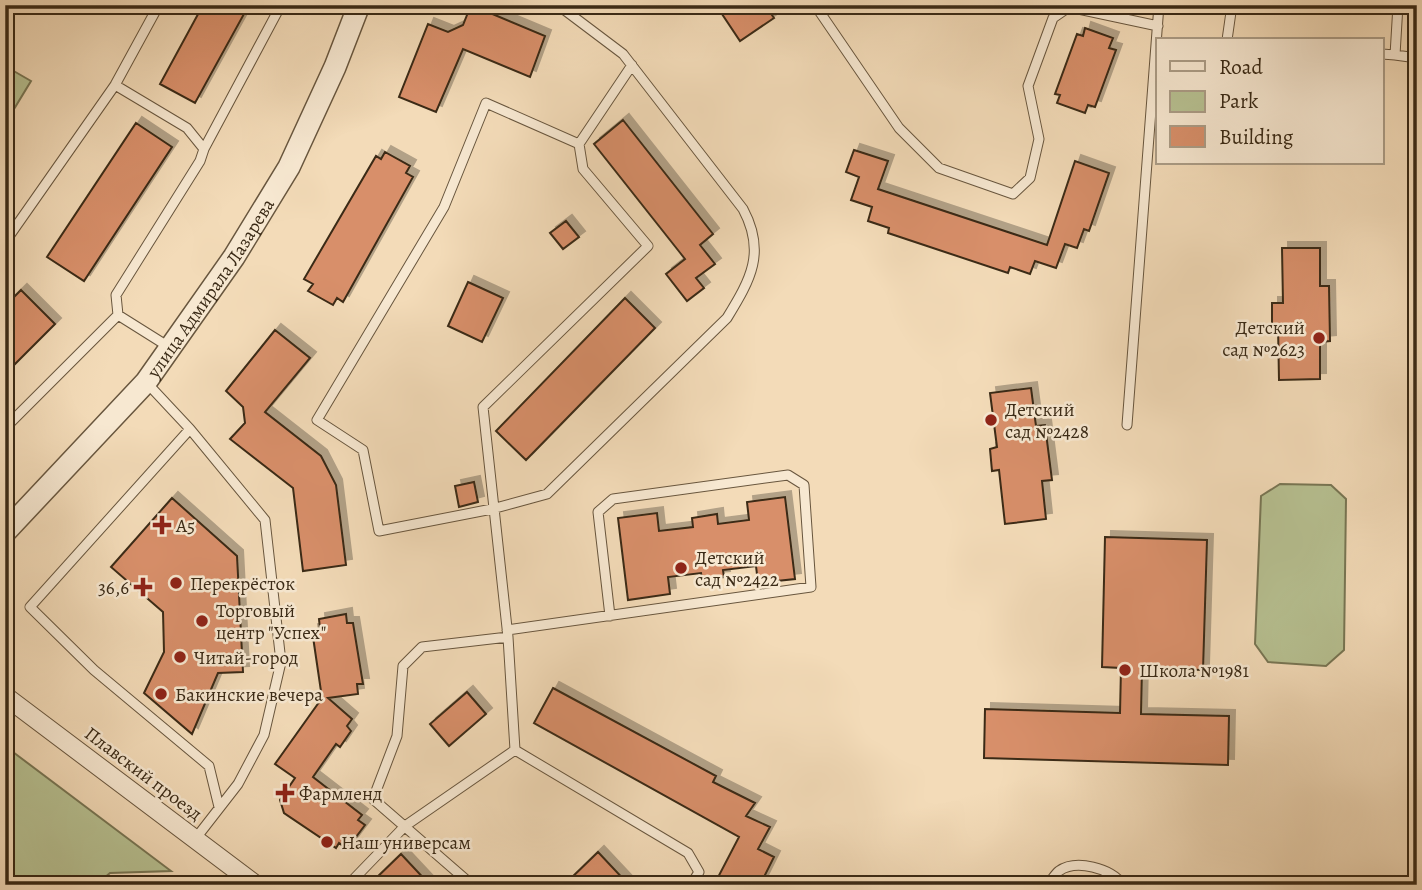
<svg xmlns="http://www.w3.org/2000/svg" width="1422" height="890" font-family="Alegreya,serif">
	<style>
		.green { fill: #b7c192; stroke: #787654; stroke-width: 2 }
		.building { fill: #d88f6a; stroke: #3a2a16; stroke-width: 2; filter: url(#shadow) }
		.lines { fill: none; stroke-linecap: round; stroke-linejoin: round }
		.service-casing { stroke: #68563e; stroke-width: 11 }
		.minor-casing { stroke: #68563e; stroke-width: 20 }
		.tertiary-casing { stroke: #68563e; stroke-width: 24 }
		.service { stroke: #f7e8d1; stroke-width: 9 }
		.minor { stroke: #f7e8d1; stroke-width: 18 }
		.tertiary { stroke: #f7e8d1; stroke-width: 21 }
		.poi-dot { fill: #8f2418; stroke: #f7e8d1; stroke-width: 2.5 }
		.labels { text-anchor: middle; stroke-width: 5; stroke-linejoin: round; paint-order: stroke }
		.street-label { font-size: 19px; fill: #3a2a16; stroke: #f7e8d1 }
		.poi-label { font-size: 19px; fill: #3a2a16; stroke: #f7e8d1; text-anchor: start }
	</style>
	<defs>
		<filter id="shadow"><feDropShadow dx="6" dy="-6" stdDeviation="0" flood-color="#0004"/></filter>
	</defs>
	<rect width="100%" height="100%" fill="#f3dbb8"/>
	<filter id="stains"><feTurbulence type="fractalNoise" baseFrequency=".00286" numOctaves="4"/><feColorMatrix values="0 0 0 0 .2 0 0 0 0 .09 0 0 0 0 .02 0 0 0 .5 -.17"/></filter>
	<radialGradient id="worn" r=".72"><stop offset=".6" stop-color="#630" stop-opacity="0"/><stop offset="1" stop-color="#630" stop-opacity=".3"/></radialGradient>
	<path class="green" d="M5,66l26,15 -17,28 -9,-6z
		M1280,484l51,1 15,14 -2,151 -18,16 -58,-4 -13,-18 6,-148z
		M5,746l166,125 -61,2 -14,12h-91z"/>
	<path class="building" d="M203,5h25l16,9 -49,89 -35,-19z
		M471,5l74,31 -15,41 -67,-28 -27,63 -37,-15 29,-73 20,8 15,-7z
		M716,5h49l9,13 -34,23z
		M1085,28l28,10 -4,10 7,2 -21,57 -7,-2 -3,8 -28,-10 3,-8 -5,-1 22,-60 6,2z
		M623,120l90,114 -13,11 15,19 -19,14 8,10 -17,13 -21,-27 19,-15 -91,-115z
		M136,123l36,24 -88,134 -37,-24z
		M854,150l34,11 -10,28 169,56 28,-84 34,12 -20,58 -5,-2 -7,19 -12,-4 -9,24 -21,-7 -5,13 -20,-7 -2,6 -120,-40 1,-5 -21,-7 4,-14 -21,-7 8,-23 -13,-5z
		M385,152l25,14 -4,7 7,4 -70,125 -6,-4 -4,7 -25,-14 5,-7 -9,-5 72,-123 5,3z
		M566,221l13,16 -16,12 -13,-16z
		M1282,248h38v38h9l1,55 -10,1v37l-41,1 -1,-55h-6v-22h11z
		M468,282l35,16 -21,44 -34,-16z
		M21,290l34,34 -50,50v-68z
		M625,298l30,30 -129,132 -30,-29z
		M275,330l35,28 -45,54 56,44 15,29 10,80 -43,6 -10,-83 -63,-49 15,-16 -2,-16 -17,-16z
		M1031,388l5,38 9,-1 7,55 -10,1 4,38 -41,5 -6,-54 -7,1 -2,-22 7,-2 -7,-54z
		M474,482l4,20 -19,5 -4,-21z
		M785,497l10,82 -37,4 -2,-17 -33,4 1,7 -22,2 -1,-6 -33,4 2,17 -42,6 -10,-82 39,-5 2,18 34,-4 -1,-9 25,-4 1,10 31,-4 -2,-18z
		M172,498l65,58 6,116 -25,1 -26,61 -48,-41 20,-41 -1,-40 -52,-45z
		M1105,537l102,3 -4,130 -61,-2 -1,46 88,2 -1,49 -244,-7 1,-49 135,4 1,-45 -19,-1z
		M346,614l1,9h6l10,61h-6l1,10 -30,4 24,21 -5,7 4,5 -11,16 -4,-3 -23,33 49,38 -4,5 7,5 -18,24 -8,-6 -3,5 -52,-35 -4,-13 15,-22 -20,-14 47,-66 -10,-68 8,-1 -1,-10z
		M553,688l163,88 -3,6 42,21 -9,13 24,11 -12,22 16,8 -14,28h-46l25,-48 -205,-114z
		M467,692l19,22 -37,32 -19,-22z
		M598,852l31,33h-65z
		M401,854l29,31h-61z"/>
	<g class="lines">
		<g class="service-casing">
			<path id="service" d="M558,5l65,49 120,155c23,43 8,70 -16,109l-180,176 -55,15 -113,22 -16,-81 -46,-30 127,-213 42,-104 93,41
				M815,5l84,123 40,40 74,26 17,-16 9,-39 -11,-53 25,-68 16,-11 89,19
				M1227,40l5,-35
				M1382,54l13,1 3,-50
				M1395,55l22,3
				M115,85l72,43 17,21 -4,12 -84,134 2,20 51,32
				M204,149l77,-144
				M5,242l110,-157 41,-75 -7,-5
				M146,382l44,47 -160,178 64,63 115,96 10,41
				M1127,425l32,-420
				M5,428l113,-113
				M190,429l75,91 16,142 -17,73 -26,49 -42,54
				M507,630l304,-43 -7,-102 -16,-10 -175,24 -15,13 12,104
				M515,750l-7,-113 -25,-230 165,-161 -65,-77 -4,-25 53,-79
				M515,750l173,103 11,19 -8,13
				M348,885l57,-59 110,-76
				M472,885l-99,-86 24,-63 6,-70 19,-19 86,-10
				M1047,885c4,-4 8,-11 12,-14 17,-12 52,-3 64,14"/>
		</g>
		<g class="minor-casing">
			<path id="minor" d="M5,696l251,189"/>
		</g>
		<g class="tertiary-casing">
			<g id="tertiary">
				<path id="s1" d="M5,532l141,-150 88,-125 55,-90 46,-100 24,-62"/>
			</g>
		</g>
		<use href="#service" class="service"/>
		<use href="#minor" class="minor"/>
		<use href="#tertiary" class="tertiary"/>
	</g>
	<g class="poi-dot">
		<circle cx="1319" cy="338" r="7"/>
		<circle cx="991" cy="420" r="7"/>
		<path d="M158.5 514.5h7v7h7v7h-7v7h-7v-7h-7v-7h7z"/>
		<circle cx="681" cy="568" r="7"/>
		<circle cx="176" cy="583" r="7"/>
		<path d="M139.5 576.5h7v7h7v7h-7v7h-7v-7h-7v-7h7z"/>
		<circle cx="202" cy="621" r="7"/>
		<circle cx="180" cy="657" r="7"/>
		<circle cx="1125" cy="670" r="7"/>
		<circle cx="161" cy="694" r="7"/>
		<path d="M281.5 782.5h7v7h7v7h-7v7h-7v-7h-7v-7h7z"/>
		<circle cx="327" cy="842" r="7"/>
	</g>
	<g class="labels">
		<g class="street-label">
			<text dy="7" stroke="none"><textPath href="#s1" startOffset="320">улица Адмирала Лазарева</textPath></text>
			<text transform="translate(144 773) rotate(37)" y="7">Плавский проезд</text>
		</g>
		<g class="poi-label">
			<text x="1305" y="334" text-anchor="end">Детский<tspan x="1305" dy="22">сад №2623</tspan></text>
			<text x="1005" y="416">Детский<tspan x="1005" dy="22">сад №2428</tspan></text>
			<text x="176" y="532">А5</text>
			<text x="695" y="564">Детский<tspan x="695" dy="22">сад №2422</tspan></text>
			<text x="190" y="590">Перекрёсток</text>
			<text x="129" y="594" text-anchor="end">36,6</text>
			<text x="216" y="617">Торговый<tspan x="216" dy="22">центр "Успех"</tspan></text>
			<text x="194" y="664">Читай-город</text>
			<text x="1139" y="677">Школа №1981</text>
			<text x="175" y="701">Бакинские вечера</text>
			<text x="299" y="800">Фармленд</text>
			<text x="341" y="849">Наш универсам</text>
		</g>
	</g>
	<rect width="1422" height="890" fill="none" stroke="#f3dbb8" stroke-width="28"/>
	<rect x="7" y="7" width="1408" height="876" fill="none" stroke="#3a2a16" stroke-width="3.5"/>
	<rect x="14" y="14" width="1394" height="862" fill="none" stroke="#3a2a16" stroke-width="2"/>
	<rect x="1156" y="38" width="228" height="126" fill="#f7e8d1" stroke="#ab9c86" stroke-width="2"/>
	<rect x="1170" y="61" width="35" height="10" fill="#f7e8d1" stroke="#ab9c86" stroke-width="2"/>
	<text x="1219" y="74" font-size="21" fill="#3a2a16">Road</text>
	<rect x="1170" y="91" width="35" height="21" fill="#b7c192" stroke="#ab9c86" stroke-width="2"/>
	<text x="1219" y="108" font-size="21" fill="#3a2a16">Park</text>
	<rect x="1170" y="126" width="35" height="21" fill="#d88f6a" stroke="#ab9c86" stroke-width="2"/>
	<text x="1219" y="144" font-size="21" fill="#3a2a16">Building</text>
	<rect width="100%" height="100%" filter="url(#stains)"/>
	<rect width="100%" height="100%" fill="url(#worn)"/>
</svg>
